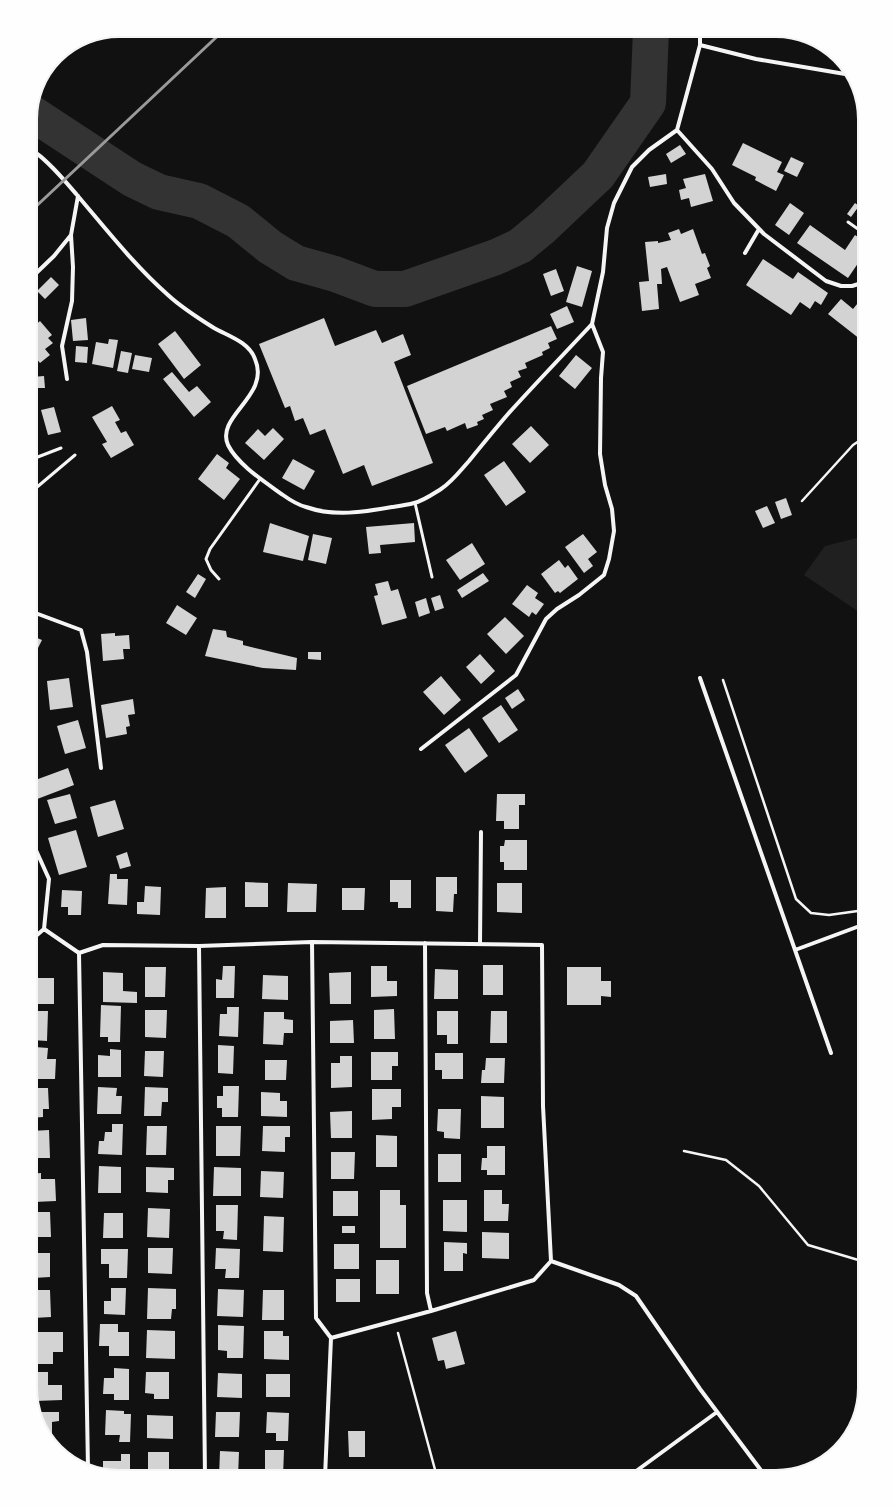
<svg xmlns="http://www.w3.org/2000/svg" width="895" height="1507" font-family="Manrope,sans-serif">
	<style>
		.green { fill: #202020 }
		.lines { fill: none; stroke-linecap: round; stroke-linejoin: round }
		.river { stroke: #333; stroke-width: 36 }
		.building { fill: #d3d3d3 }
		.path { stroke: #f5f5f5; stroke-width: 2.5 }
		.service { stroke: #f5f5f5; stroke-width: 3 }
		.minor { stroke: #f5f5f5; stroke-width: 4 }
		.rail { stroke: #9a9a9a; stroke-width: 3 }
		.rim { fill: none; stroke: #f5f5f5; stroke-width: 2 }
	</style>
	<rect width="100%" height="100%" fill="#111"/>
	<path class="green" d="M865,536v80l-61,-41 21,-29z"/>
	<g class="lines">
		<path class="river" d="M30,112l102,67 27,13 40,9 39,20 32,26 26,16 39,11 40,15h30l91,-32 24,-11 23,-19 55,-52 50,-72 3,-73"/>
	</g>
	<path class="building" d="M743,143l39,19 -5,10 7,3 -8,16 -21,-11 1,-3 -24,-12z
		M680,145l6,9 -15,9 -5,-9z
		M791,157l13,6 -7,14 -13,-6z
		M666,174l1,10 -17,3 -2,-10z
		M705,174l8,27 -22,6 -2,-9 -8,2 -2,-10 7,-2 -3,-9z
		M790,203l14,10 -15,22 -14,-10z
		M855,203l4,3 -8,11 -4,-3z
		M810,225l35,25 10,-15 10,7v11l-17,25 -51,-35z
		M679,229l2,5 12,-5 9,25 3,-1 5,13 -3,2 4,10 -16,6 4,11 -19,7 -13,-35 -6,2 1,15h-5l2,25 -17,2 -3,-29 10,-1 -4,-39 13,-1v2l13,-3 -3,-7z
		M763,259l30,20 5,-7 30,21 -7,12 -6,-4 -5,8 -10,-7 -9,13 -45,-30z
		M577,266l15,5 -10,36 -16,-5z
		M556,269l8,22 -13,5 -8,-22z
		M51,277l8,8 -14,14 -8,-8z
		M862,298l3,3v42l-37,-29 13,-15 12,10z
		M567,306l7,16 -17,7 -7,-15z
		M86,318l2,22 -15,1 -2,-21z
		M324,318l11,28 41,-16 6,13 21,-9 8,21 -17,7 39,101 -61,23 -8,-21 -21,9 -18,-45 -15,6 -7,-17 -8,3 -5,-15 -5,2 -26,-64z
		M40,321l12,14 -4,3 5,5 -8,6 5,6 -10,8 -10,-12v-25l2,2z
		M551,326l6,13 -9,4 2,5 -8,4 1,3 -18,8 2,5 -9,3 3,6 -11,5 2,5 -8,4 3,6 -17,7 3,6 -11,5 2,4 -7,3 1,3 -11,4 -2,-6 -18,8 -2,-4 -19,7 -19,-48z
		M175,331l26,34 -17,14 -26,-35z
		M109,339l9,1 -5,28 -21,-4 4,-22 12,2z
		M76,346l12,1 -1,16 -12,-1z
		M121,351l11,2 -4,20 -11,-2z
		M135,355l17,3 -3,14 -17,-3z
		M576,355l16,13 -17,21 -16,-13z
		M30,372l2,5 12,-1 1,12h-12l1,8 -4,1z
		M172,372l17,20 8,-6 14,16 -17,15 -31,-38z
		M112,406l8,14 -5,2 6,11 5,-2 8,14 -23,13 -9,-14 5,-2 -15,-25z
		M54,407l7,25 -13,3 -7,-25z
		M531,426l18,19 -19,18 -18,-19z
		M273,428l11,11 -20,21 -19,-17 13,-14 7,7z
		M217,454l12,9 -3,5 14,11 -16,21 -26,-21z
		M293,459l22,12 -11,19 -22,-12z
		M504,461l22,31 -20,14 -22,-31z
		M786,498l6,17 -11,4 -6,-17z
		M767,506l8,17 -12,5 -8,-17z
		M270,523l39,13 -6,25 -40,-9z
		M414,523l1,19 -35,3 1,8 -12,1 -3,-27z
		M313,534l19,4 -6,26 -18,-4z
		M583,534l14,18 -9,7 5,7 -9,7 -19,-26z
		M472,543l13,21 -25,16 -14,-20z
		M559,560l6,8 3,-3 10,14 -18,14 -2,-2 -3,2 -14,-19z
		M483,573l6,8 -27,17 -5,-8z
		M198,574l8,5 -11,19 -9,-6z
		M388,581l3,10 7,-2 9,29 -25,7 -8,-29 4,-1 -3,-11z
		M527,585l11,8 -3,5 9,6 -8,11 -4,-3 -3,5 -17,-13z
		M440,595l4,13 -9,3 -4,-13z
		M426,598l4,15 -11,4 -4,-15z
		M177,605l20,13 -11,17 -20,-12z
		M505,617l19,19 -18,18 -19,-20z
		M213,629l13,2 1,6 16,4v4l54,13 -1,12 -33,-2 -58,-12z
		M115,633v3l14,-1 1,14h-7l1,10 -21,2 -2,-27z
		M30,635l12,5 -12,24z
		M308,652h13v8l-13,-1z
		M480,654l15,17 -14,13 -15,-17z
		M441,676l20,24 -17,15 -21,-23z
		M69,678l4,29 -23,3 -3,-29z
		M518,689l7,11 -13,9 -7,-11z
		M133,699l2,15 -7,1 2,11 -4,1 1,7 -21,4 -5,-33z
		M501,705l17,25 -19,13 -17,-25z
		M78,720l8,28 -21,6 -8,-28z
		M469,728l19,28 -23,17 -20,-28z
		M68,768l6,17 -42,16 -2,-4v-15z
		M70,794l7,24 -22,6 -8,-24z
		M497,794h28v11h-6v24h-15v-8h-8z
		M115,800l9,29 -26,8 -8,-30z
		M76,830l11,37 -28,8 -11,-37z
		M505,840h22v30h-23v-8h-4v-16h4z
		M127,852l4,14 -11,3 -4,-13z
		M110,874h7v5h11l-1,26 -19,-1z
		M436,877h21v17h-3l-1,18 -17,-1z
		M390,880h21v28h-13v-6h-8z
		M245,882l23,1v24h-23z
		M288,883l29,1 -1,28h-29z
		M497,883h25v30l-25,-1z
		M145,886l16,1 -1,28 -23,-1v-12h7z
		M226,887v31h-21l1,-30z
		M342,888h23l-1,22h-22z
		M62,890l20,1 -1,24h-13v-8h-7z
		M483,965h20v30h-20z
		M223,966h12l-1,32h-18v-19l6,1z
		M371,966h16v15h10v15l-26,1z
		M145,967h21l-1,30h-20z
		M567,967h34v14h10v16l-10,-1v9h-34z
		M435,969l23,1v29h-24z
		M103,972l20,1v18l14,1v11l-34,-1z
		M351,972v32h-21l-1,-31z
		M263,975l25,1v24l-26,-1z
		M33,978h21v26h-21z
		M101,1005l20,1 -1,36h-12v-5h-8z
		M227,1007h12l-1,30 -19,-1 1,-22h7z
		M394,1009l1,30h-21v-29z
		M145,1010h22l-1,28 -21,-1z
		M33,1011h15l-1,30 -15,-1z
		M437,1011h21v33h-11v-9h-10z
		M491,1011h16v32h-17z
		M264,1012h20v7l9,1v13h-9l-1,12 -20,-1z
		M353,1020l1,23h-24v-22z
		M218,1045l16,1 -1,28 -15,-1z
		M35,1047l13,1 -1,11h9l-1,20h-22z
		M110,1049l11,1v27h-23v-22l12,1z
		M145,1051h19l-1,26 -19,-1z
		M371,1052h27v14h-6v14h-21z
		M435,1053h28v26h-21v-9h-7z
		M340,1056h12v31l-21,1v-25h9z
		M486,1058h19l-1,25h-23l1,-13h3z
		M265,1060h22l-1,20h-21z
		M223,1086h16l-1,31h-16v-9h-5v-12h6z
		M98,1087l19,1 -1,8h6l-1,18h-24z
		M145,1087l23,1v14h-6l-1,14h-17z
		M35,1088h13l1,21h-6v8l-13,1v-23h6z
		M372,1089h29v18h-9v12l-20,1z
		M261,1092l19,1v8h7v16l-26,-1z
		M481,1096l23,1v31h-23z
		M438,1109h23l-1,30 -16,-1v-6l-7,-1z
		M352,1111v27h-21l-1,-26z
		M112,1124h11l-1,31 -24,-1 1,-13h5l1,-9h7z
		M147,1126h20l-1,29h-20z
		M216,1126h25l-1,30h-24z
		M263,1126h27v11h-5v15l-23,-1z
		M49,1130l1,28h-19v-27z
		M376,1135l21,1v31h-21z
		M487,1146h18v29h-18v-5h-6l1,-12h5z
		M331,1152h24l-1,27h-23z
		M438,1154h23v28h-23z
		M99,1166l22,1v26h-23z
		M146,1167l28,1v12h-6v13l-22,-1z
		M214,1167l27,1v28h-28z
		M261,1171l23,1 -1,26 -23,-1z
		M41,1173v6h14l1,22 -22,1 -1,-8 -1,1 -1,-21z
		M380,1190h20v15h6v43h-26z
		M484,1190h18v14h7l-1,17h-24z
		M333,1191h25v25h-25z
		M443,1200h24v32l-24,-1z
		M216,1205h22l-1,35 -14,-1 1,-8h-8z
		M148,1208l22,1 -1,29 -22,-1z
		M35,1212h15l1,25h-15z
		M104,1213h19v25h-20z
		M264,1216l20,1 -1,35 -20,-1z
		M342,1226h13v7h-13z
		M482,1232l27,1v26l-27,-1z
		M444,1242l23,1v11l-4,-1v18h-19z
		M334,1244h25v25h-25z
		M148,1248h25l-1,26 -24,-1z
		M216,1248l24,1 -1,29h-14l1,-9h-11z
		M101,1249h27l-1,29h-18v-14h-8z
		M38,1253h12v24l-17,1 -1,-17 6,-1z
		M376,1260h23v34h-23z
		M336,1279h24v23h-24z
		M111,1288h15l-1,27 -21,-1v-13h7z
		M148,1288l28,1v20h-4l-1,10h-24z
		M218,1289l26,1 -1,27 -26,-1z
		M32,1290h18l1,27 -18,1z
		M263,1290h21v30h-22z
		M100,1324h18v8h11v24h-20v-10h-10z
		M218,1325l26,1 -1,32h-16v-7l-9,-1z
		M147,1330l28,1v28l-29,-1z
		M264,1331h19v5h6v24l-25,-1z
		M456,1331l9,33 -19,5 -2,-9 -6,1 -6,-23z
		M32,1332h31v20h-10v12h-20z
		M114,1368l15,1v31h-15v-6h-11l1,-16h10z
		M34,1372h14v13h14v15l-27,1z
		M146,1372h23v27h-15v-5l-9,-1z
		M218,1373l24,1v24l-25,-1z
		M266,1374h24v23h-24z
		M106,1410l18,1v3h7l-1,28h-11l1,-7h-15z
		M36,1412h23v9l-7,1v20l-13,-15z
		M216,1412h24l-1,25h-24z
		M267,1412l22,1 -1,28h-12v-8h-10z
		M147,1415l26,1v23l-26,-1z
		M348,1431h17v26h-16z
		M265,1450h19l-1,27h-18z
		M220,1451l19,1 -1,25h-19z
		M148,1452h21v25h-21z
		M121,1454h9v23h-16l-11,-4v-12h18z"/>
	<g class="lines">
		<path class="path" d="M802,501l51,-56 12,-8
			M723,680l73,219 15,14 18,2 36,-5
			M684,1151l42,9 33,26 49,59 57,17
			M398,1333l39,144"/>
		<path class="service" d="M848,222l17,12
			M30,460l31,-12
			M30,493l45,-38
			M415,503l17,74
			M219,579l-8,-9 -5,-11 4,-10 50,-70"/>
		<path class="minor" d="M700,45l56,14 95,16
			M677,130l35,39 22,34 30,31 62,47 15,5h11l13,-4
			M30,149c15,8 35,32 47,46 29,34 57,70 91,100 14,13 30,23 46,33 14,8 35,14 41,31 16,37 -40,57 -27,86 10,20 37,37 55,50 7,5 15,10 23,12 28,10 58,5 86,0 7,-1 15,-2 22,-4 9,-2 19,-9 27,-14 11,-7 19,-18 28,-28 13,-16 26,-32 39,-47 27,-30 56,-60 84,-90
			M745,253l14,-24
			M30,279l24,-23 17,-21 7,-39
			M67,379l-5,-33 10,-45 1,-34 -2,-32
			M30,533c5,-10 5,-18 0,-29
			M30,611l51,19 6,22 14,116
			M700,678l131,375
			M421,749l95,-74 30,-56 11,-10 22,-14 25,-20 5,-16 5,-28 -2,-22 -7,-24 -5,-31 1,-76 2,-26 -11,-28 11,-52 4,-44 7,-25 18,-36 17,-17 28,-20 23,-85v-15
			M30,837l19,42 -5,50
			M30,941l14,-12 35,24 24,-8 96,1 113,-4 230,3 1,161 8,155 -17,19 -103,31 -100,27 -6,139
			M312,942l4,376 15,20
			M425,943l2,350 4,18
			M480,944l1,-112
			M199,946l6,531
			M795,950l70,-26
			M79,953l9,515
			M551,1261l68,24 17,11 64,93 66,88
			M628,1477l89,-65"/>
		<path class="rail" d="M30,212l194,-182"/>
	</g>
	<path d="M0 0H895V1507H0ZM119 37H776A82 82 0 0 1 858 119V1388A82 82 0 0 1 776 1470H119A82 82 0 0 1 37 1388V119A82 82 0 0 1 119 37Z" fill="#fefefe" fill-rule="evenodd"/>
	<path class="rim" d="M119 37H776A82 82 0 0 1 858 119V1388A82 82 0 0 1 776 1470H119A82 82 0 0 1 37 1388V119A82 82 0 0 1 119 37Z"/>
</svg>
